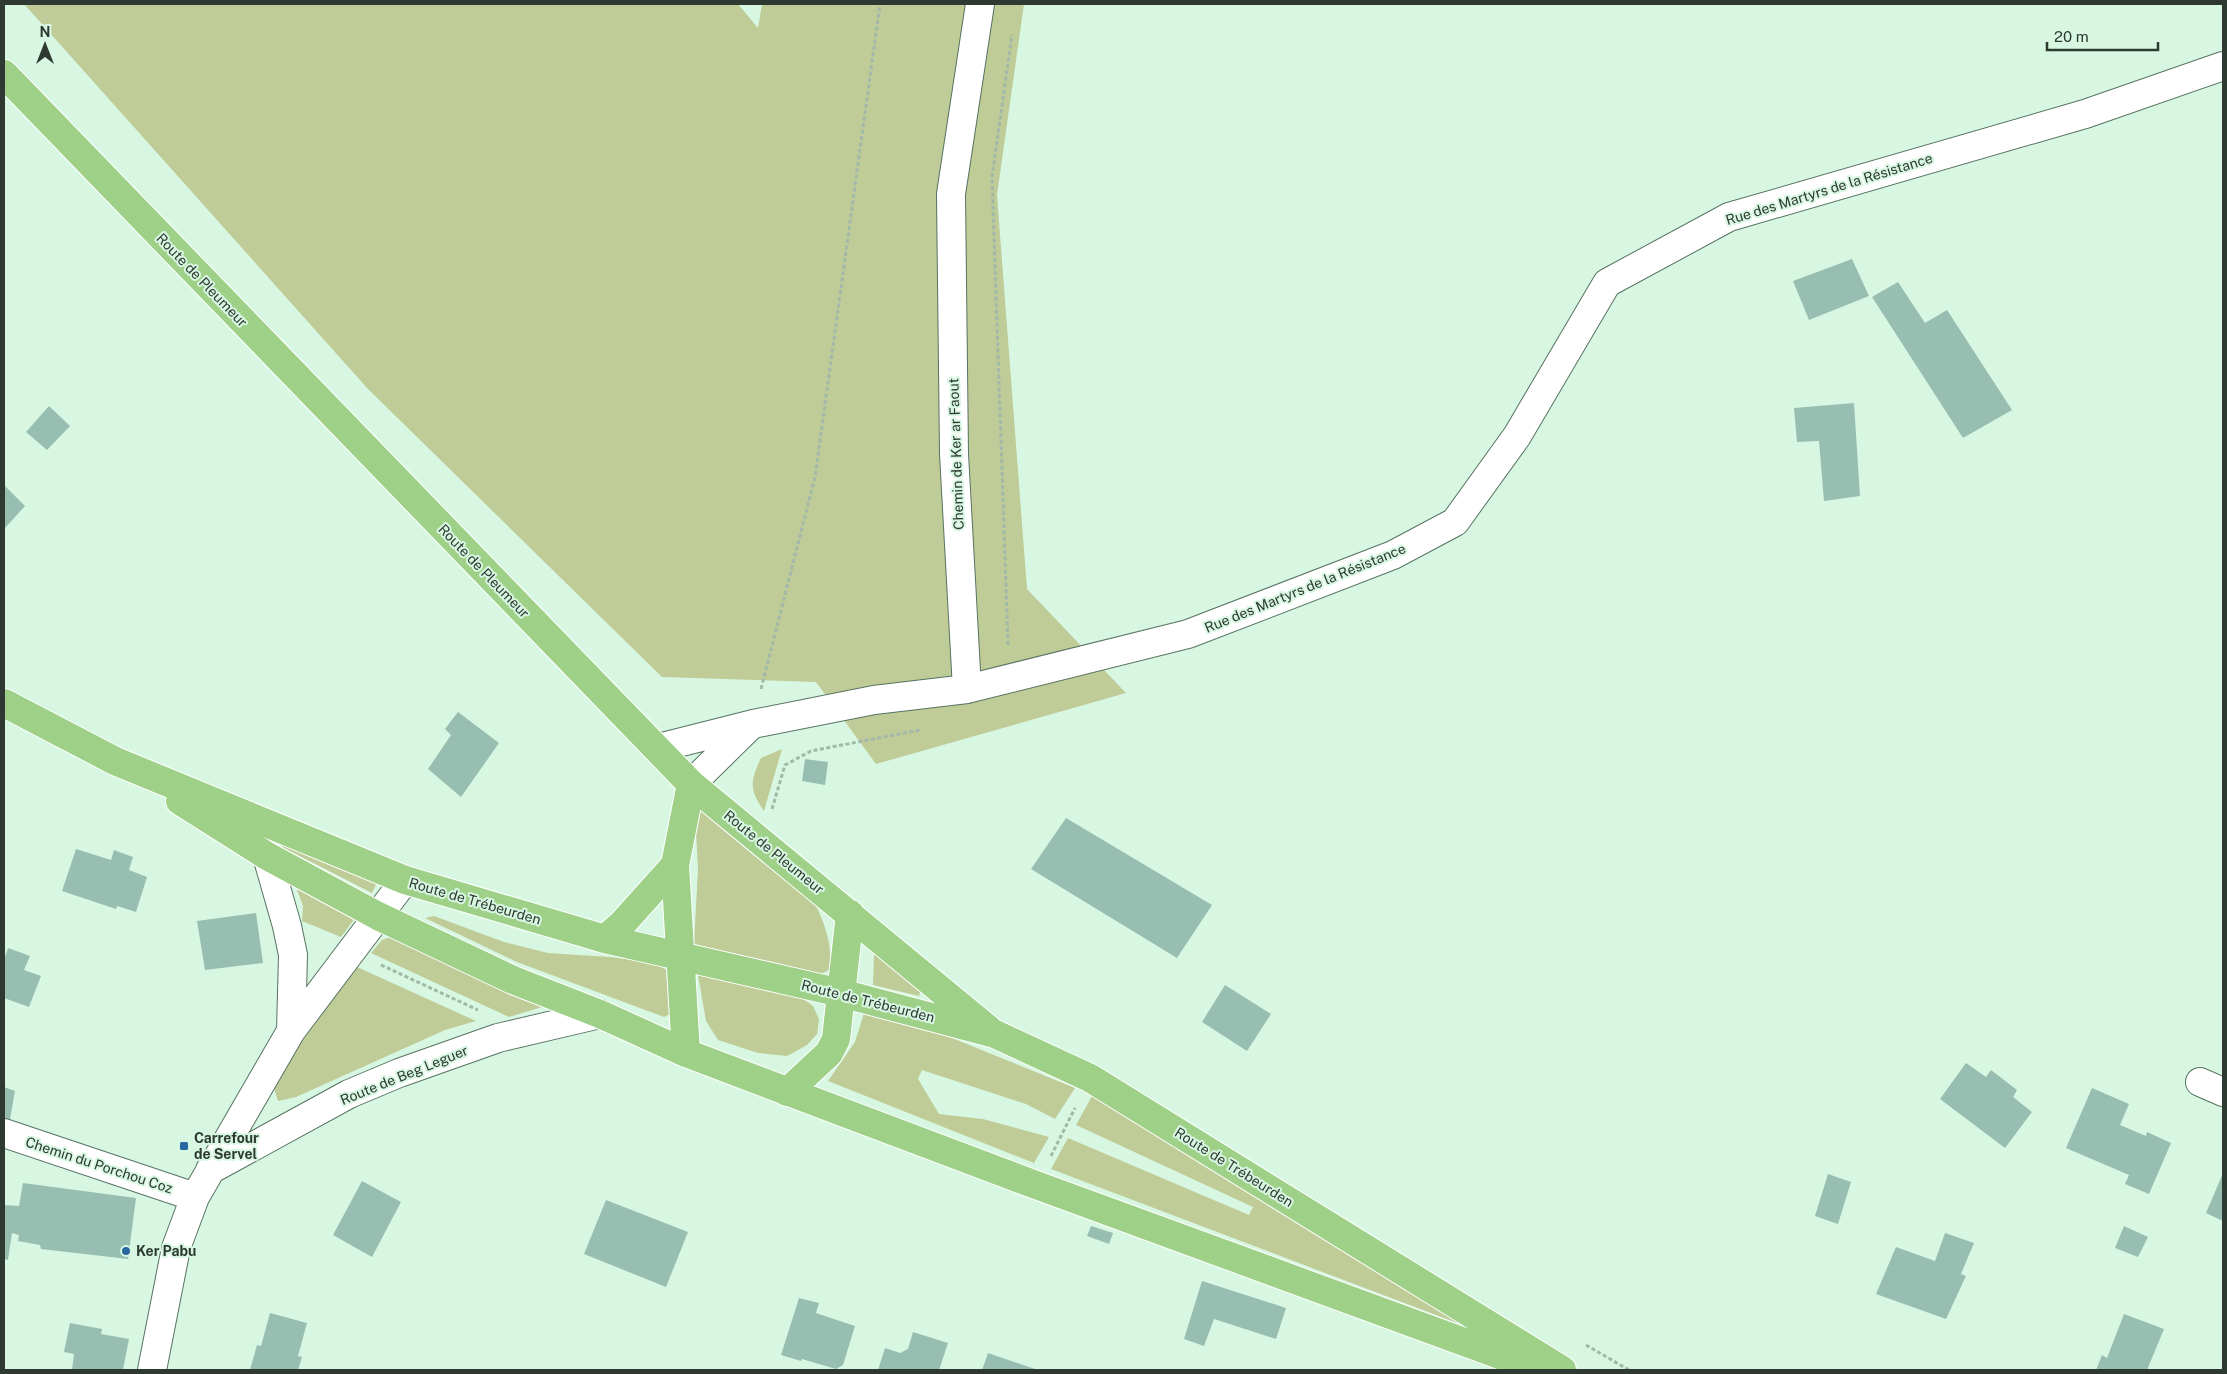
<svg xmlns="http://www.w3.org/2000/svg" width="2227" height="1374" font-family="'Public Sans',sans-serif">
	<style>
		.green { fill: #bfcc97 }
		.building { fill: #98beb2 }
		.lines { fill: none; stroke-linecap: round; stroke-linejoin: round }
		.minor-casing { stroke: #577361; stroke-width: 30 }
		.major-casing { stroke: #fff; stroke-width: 30 }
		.path { stroke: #a0b9a8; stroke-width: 3; stroke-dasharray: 4 2.5; stroke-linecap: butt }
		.minor { stroke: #fff; stroke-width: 28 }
		.major { stroke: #9ed087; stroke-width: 28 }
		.poi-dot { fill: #2969a0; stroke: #d8f7e2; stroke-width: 2 }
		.labels { text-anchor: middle; stroke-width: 4; stroke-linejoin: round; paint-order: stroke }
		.street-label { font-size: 14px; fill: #2d3931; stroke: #d8f7e2 }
		.poi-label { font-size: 14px; font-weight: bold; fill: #2d3931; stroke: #d8f7e2; text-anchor: start }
	</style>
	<rect width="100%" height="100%" fill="#d8f7e2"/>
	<path class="green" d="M24,4h714l20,24 4,-24h262l-27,191 30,394 99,104 -250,71 -60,-82 -154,-5 -294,-288z
		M782,749l-18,62c-15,-22 -14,-29 -3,-53z
		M694,797l117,100c12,20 23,49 18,73l-8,4 -127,-30 4,-75z
		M284,841l94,39 -6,13 -90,-46z
		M296,887l59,31 -14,19 -39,-16 1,-15z
		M434,916l70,26 44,11 62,4 47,6 9,7 4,44 -6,3 -147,-55 -92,-44z
		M391,937l158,68 -40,12 -138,-64 11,-13z
		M874,954l47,35 -2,7 -46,-11z
		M357,967l119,54 -31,9 -149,67 -18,4 -6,-19z
		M698,975l101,21 14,10 6,13 -2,15 -10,11 -20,11 -29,-3 -40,-13 -12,-19z
		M864,1013l83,23 128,52 -20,31 -29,-15 -104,-34 -4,9 21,35 44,5 66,18 -15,26 -206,-82 27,-39z
		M1092,1096l181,104 195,116 -3,10 -414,-157 17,-31 181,77 4,-8 -177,-82z"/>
	<path class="building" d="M1852,259l17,37 -60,24 -16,-39z
		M1898,282l27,41 22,-13 65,100 -49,28 -91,-141z
		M1854,403l6,93 -36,5 -5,-60 -22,1 -3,-34z
		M49,406l21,20 -23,24 -21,-18z
		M4,485l21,21 -21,23z
		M458,712l41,31 -38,54 -33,-28 23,-34 -6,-6z
		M805,759l23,3 -3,23 -23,-4z
		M1066,818l146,87 -35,53 -146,-89z
		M76,849l35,11 3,-10 19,7 -4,13 18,7 -11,35 -19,-6 -1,3 -54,-18z
		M256,913l7,50 -58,7 -8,-49z
		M8,948l22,8 -6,14 17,6 -12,31 -25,-9v-38z
		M1225,985l46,29 -24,37 -45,-29z
		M1966,1063l20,14 5,-7 26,20 -4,7 19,15 -27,36 -65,-49z
		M4,1087l11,4 -7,39 -4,-1z
		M2092,1088l37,16 -9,21 26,11 1,-4 24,11 -22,51 -24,-10 4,-9 -63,-27z
		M2223,1173v48l-17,-8z
		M1828,1174l23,8 -13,42 -23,-8z
		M362,1181l39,21 -29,55 -39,-22z
		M23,1183l113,15 -8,61 -87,-10 -1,-4 -22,-4 1,-6 -7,-2 -4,27 -4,-1v-54l15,1z
		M606,1200l82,32 -22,55 -82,-33z
		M1091,1226l22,7 -4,11 -22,-8z
		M2124,1226l24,11 -10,20 -23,-9z
		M1945,1233l29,10 -13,31 5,2 -20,43 -70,-25 20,-47 39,14z
		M1202,1281l84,27 -10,31 -62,-20 -10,27 -20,-7z
		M799,1298l20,5 -3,10 39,13 -12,39 -7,4 -34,-10 -1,2 -20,-6z
		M270,1313l37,10 -9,33 4,1 -4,13h-48l7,-25 4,1z
		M2124,1314l40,15 -17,41h-51l6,-15 5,3z
		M70,1323l32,6 -1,5 28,5 -6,31h-51l2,-16 -10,-2z
		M913,1332l35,11 -9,27h-61l7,-22 15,5 8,-4z
		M988,1353l50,17h-56z"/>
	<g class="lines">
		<g class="minor-casing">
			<path id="minor" d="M967,689l221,-55 205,-79 62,-33 62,-86 90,-153 122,-66 356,-103 138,-48
				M658,748l95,-24 121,-24 93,-11 -13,-235 -3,-260 29,-190
				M691,784l60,-59
				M267,856l20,70 6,29 -2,76
				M2200,1082l23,10
				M4,1133l191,64
				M210,1170l139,-76 50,-21 99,-35 102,-24
				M152,1370l24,-122 19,-51 96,-166 114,-151"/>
		</g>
		<g class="major-casing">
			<path id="major" d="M4,74l687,710 297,245
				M4,703l111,58 290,119 200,59 236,54 154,41 95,44 472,292
				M180,801l87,55 111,60 135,64 87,34 86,39 350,132 502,184
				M605,939l17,-15 53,-59
				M686,1053l-11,-188 16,-81
				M787,1092l42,-39 7,-14 14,-125"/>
		</g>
		<path class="path" d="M1008,645l-16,-468 20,-142
			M761,689l54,-212 65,-473
			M772,809l13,-44 26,-14 109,-21
			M381,965l97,45
			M1051,1156l24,-48
			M1586,1345l43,25"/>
		<use href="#minor" class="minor"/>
		<use href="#major" class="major"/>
	</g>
	<g class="poi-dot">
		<rect x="179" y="1141" width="10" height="10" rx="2.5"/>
		<circle cx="126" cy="1251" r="5"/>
	</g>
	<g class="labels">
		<g class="street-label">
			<text transform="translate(1829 189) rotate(-17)" y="5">Rue des Martyrs de la Résistance</text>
			<text transform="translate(202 280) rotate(46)" y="5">Route de Pleumeur</text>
			<text transform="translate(956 454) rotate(-92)" y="5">Chemin de Ker ar Faout</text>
			<text transform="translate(484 571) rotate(46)" y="5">Route de Pleumeur</text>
			<text transform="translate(1305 588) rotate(-22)" y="5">Rue des Martyrs de la Résistance</text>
			<text transform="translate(774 852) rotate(39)" y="5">Route de Pleumeur</text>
			<text transform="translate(475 901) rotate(16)" y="5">Route de Trébeurden</text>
			<text transform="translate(868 1001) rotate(14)" y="5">Route de Trébeurden</text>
			<text transform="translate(404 1075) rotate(-22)" y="5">Route de Beg Leguer</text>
			<text transform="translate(99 1165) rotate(18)" y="5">Chemin du Porchou Coz</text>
			<text transform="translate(1234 1167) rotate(32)" y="5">Route de Trébeurden</text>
		</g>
		<g class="poi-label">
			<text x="194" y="1143">Carrefour<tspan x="194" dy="16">de Servel</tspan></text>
			<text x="136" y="1256">Ker Pabu</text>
		</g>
	</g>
	<rect width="2227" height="1374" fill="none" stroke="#2d3931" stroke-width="10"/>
	<g transform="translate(45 45)" stroke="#d8f7e2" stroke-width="4" paint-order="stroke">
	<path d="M0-4L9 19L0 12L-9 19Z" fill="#2d3931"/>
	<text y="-8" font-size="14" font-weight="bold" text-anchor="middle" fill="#2d3931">N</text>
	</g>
	<path d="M2047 42v8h111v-8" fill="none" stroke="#2d3931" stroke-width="2.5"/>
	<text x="2054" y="42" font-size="15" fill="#2d3931" stroke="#d8f7e2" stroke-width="4" paint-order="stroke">20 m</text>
</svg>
